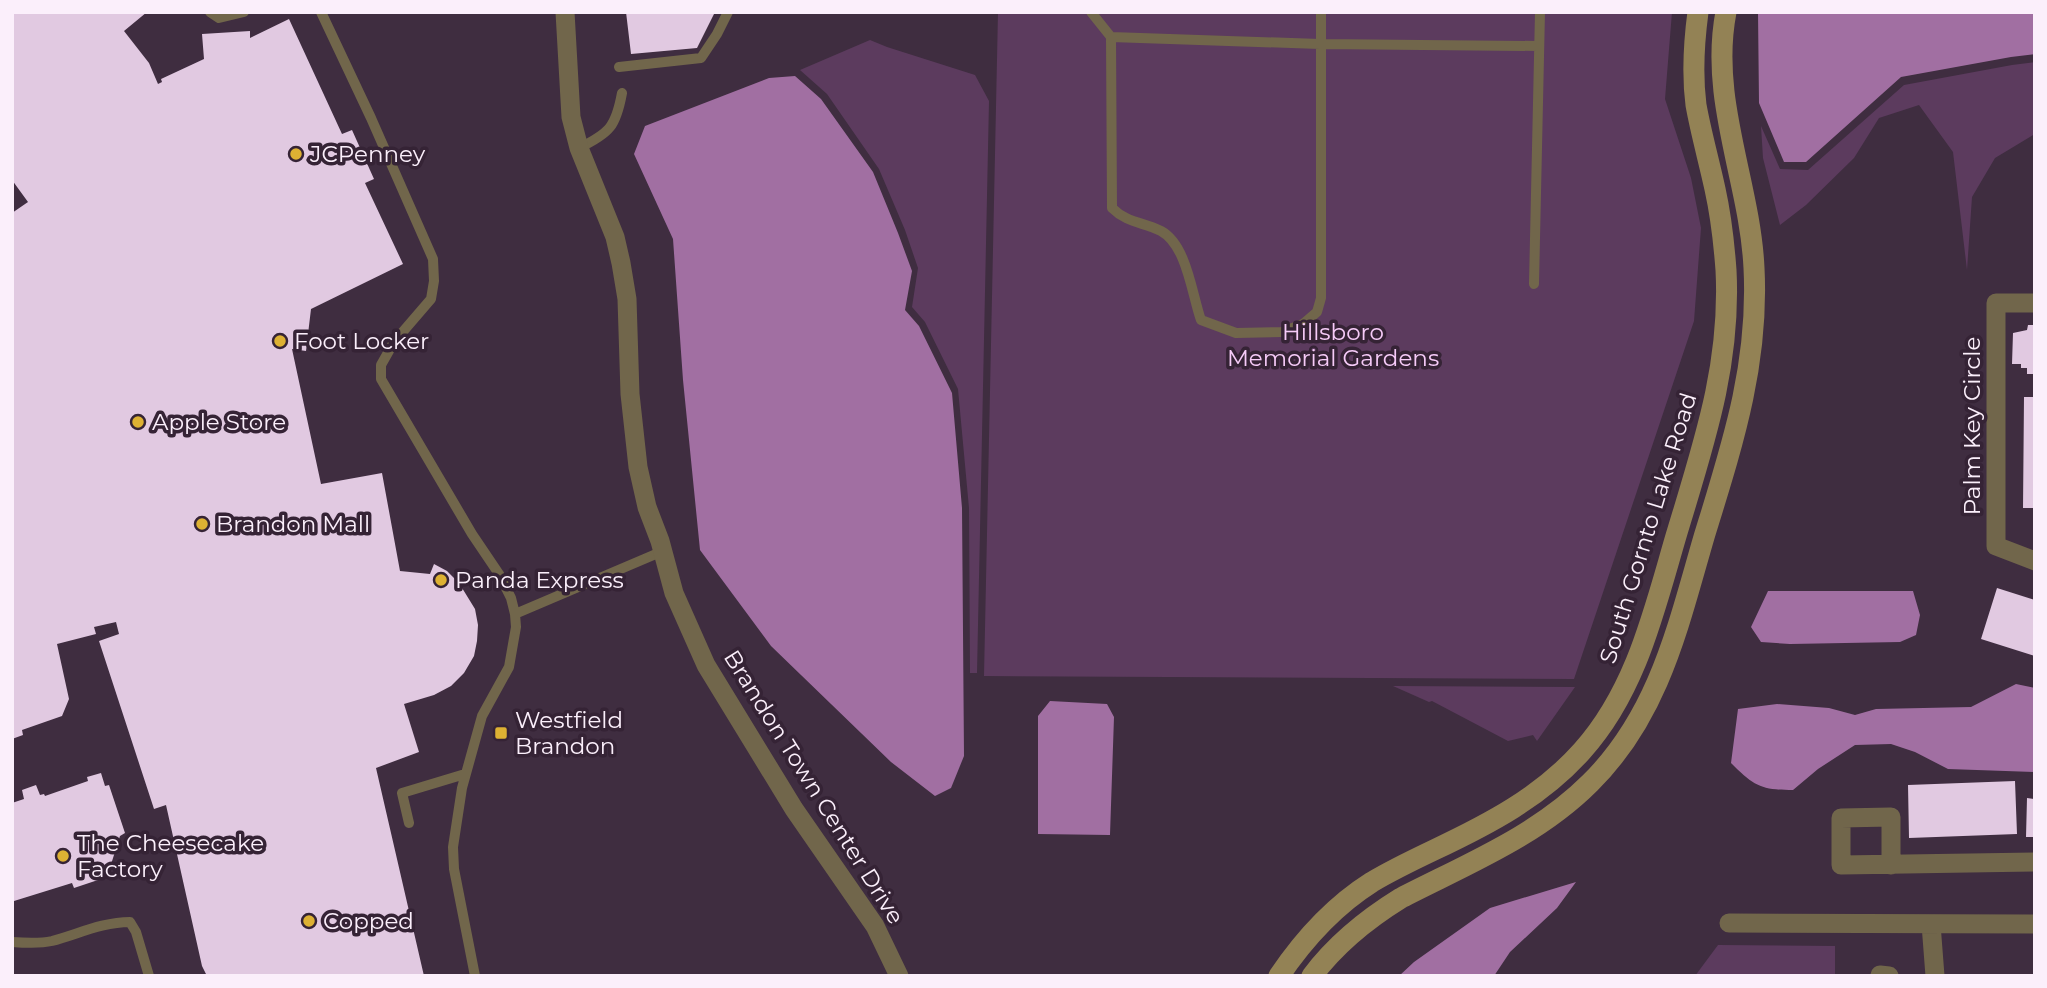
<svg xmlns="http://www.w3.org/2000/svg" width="2047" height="988" font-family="Montserrat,sans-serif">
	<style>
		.green { fill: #5c3b5e }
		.water { fill: #a16fa2 }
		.building { fill: #e1c9e1 }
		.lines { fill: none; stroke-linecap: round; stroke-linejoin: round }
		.lane { stroke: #71664b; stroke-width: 10 }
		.street { stroke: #71664b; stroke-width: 19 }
		.secondary { stroke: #938255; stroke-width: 21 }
		.poi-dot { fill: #ddb133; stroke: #352335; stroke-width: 2.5 }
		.labels { text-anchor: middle; stroke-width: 7; stroke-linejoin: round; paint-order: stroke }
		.poi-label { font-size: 23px; fill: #fbeffb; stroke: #352335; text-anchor: start }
		.park-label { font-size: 23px; fill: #f6cbf8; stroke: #352335 }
		.street-label { font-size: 23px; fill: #fbeffb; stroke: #352335 }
	</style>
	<rect width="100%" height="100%" fill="#3f2d40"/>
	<path class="green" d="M998,12h674l-7,87 26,79 10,50 -7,93 -120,358 -590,-3z
		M870,40l17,7 88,28 14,26 -12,572h-7l-1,-165 -11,-119 -33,-67 -13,-15 6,-39 -13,-38 -26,-61 -52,-75 -27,-24z
		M2035,62v72l-40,24 -23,39 -5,73 -14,-118 -34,-47 -40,13 -25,40 -48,47 -26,20 -17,-67 -2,-32 19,43 28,1 96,-85 108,-20z
		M1393,686l182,1 -38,54 -4,-6 -25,6 -76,-40 -3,1z
		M1718,945l117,1v30h-140z"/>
	<path class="water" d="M1758,12h277v42l-24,3 -110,20 -95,85h-22l-25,-59z
		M795,76l26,23 52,73 25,61 14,38 -7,39 14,16 33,67 10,115 2,248 -13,32 -16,8 -44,-34 -120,-116 -71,-96 -17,-170 -10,-141 -39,-85 11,-28 124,-48z
		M1768,591h145l7,24 -4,20 -16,7 -110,2 -29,-2 -10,-15z
		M2016,684l19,4v84l-87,-3 -33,-17 -24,-8 -36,1 -37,24 -25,21c-32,0 -39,-4 -62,-27l7,-54 39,-5 52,4 26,7 21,-6 95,-2z
		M1050,701l57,3 7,13 -4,118 -72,-1v-118z
		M1576,882l-19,26 -47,44 -16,24h-95l15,-14 76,-54z"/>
	<path class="building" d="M12,12h135l-23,19 25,32 9,21 4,-2 -1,-3 43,-20 -2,-25 48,-3v7l39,-19 53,115 10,-4 22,49 -9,4 38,81 -92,45 -5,42 -14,-2 29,135 61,-11 18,98 30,3 4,-10 13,7 12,12 16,26 3,16 -1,16 -3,15 -10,17 -13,13 -17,9 -30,9 15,48 -43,16 48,208h-217l-5,-10 -36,-161 -12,4 -55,-168 20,-7 -3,-12 -22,5 2,7 -39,10 12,55 -7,17 -40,14 1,5 -11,4v-526l16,-11 -16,-22z
		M626,12h89l-18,36 -66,6z
		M2028,325h7v49h-8v-6h-6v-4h-9l1,-31 14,-3z
		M2024,397h11v111h-12z
		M1997,588l38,12v56l-54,-17z
		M101,773l4,13 4,-1 16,48 -5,3 -13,41 -33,11 -2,-5 -58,18 -2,-7v-91l12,-4 -2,-9 14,-5 4,10 4,-1 1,2 43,-15 -1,-4z
		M2015,781l2,53 -108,4 -1,-53z
		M2027,798l8,1v38h-9z"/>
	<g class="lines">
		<path class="lane" d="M210,12l9,6 25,-6
			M321,12l50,106 62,141 1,22 -3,18 -37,43 -13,23v14l91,155 27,40 12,24 4,16 1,13 -7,40 -27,49 -20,72 -9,59 1,22 21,107
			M1091,12l20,25 209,7 218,2
			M1111,37l1,171c15,15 31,14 49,23 26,14 31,64 40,89l35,13 46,-1 21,-8 14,-12 4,-14v-286
			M619,67l82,-9 16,-24 11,-22
			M579,148c31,-15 37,-22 43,-55
			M1534,284l6,-272
			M515,614l148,-63
			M409,823l-7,-30 63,-19
			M12,942c13,1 27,2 40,-1 26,-7 51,-19 78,-19l6,10 13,44"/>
		<path class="street" d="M565,12l6,105 8,31 36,89 6,26 6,36 3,95 8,73 9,40 13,34 14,52 32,72 88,144 81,117 24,50
			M2035,303h-39v243l39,15
			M1891,865v-48l-50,1v47l194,-3
			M1729,923l306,1
			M1931,924l4,52
			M1880,975l9,1"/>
		<path class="secondary" d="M1279,976c25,-37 55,-70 93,-94 20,-12 41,-22 62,-32 55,-26 107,-53 148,-99 54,-60 72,-140 94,-215 27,-90 55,-170 50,-266 -2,-27 -5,-54 -11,-81 -6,-28 -14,-56 -19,-84 -4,-31 -2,-63 2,-93
			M1312,976c24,-32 55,-57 89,-78 66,-34 136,-62 189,-115 69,-68 88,-157 114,-246 28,-91 55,-172 50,-269 -4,-86 -45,-168 -28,-256"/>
	</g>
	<g class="poi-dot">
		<circle cx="296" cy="154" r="7"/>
		<circle cx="280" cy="341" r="7"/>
		<circle cx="138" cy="422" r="7"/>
		<circle cx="202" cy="524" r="7"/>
		<circle cx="441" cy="580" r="7"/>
		<rect x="494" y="726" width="14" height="14" rx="3.5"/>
		<circle cx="63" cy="856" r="7"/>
		<circle cx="309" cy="921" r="7"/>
	</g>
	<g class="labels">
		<g class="poi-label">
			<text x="310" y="162">JCPenney</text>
			<text x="294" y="349">Foot Locker</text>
			<text x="152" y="430">Apple Store</text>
			<text x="216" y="532">Brandon Mall</text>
			<text x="455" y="588">Panda Express</text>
			<text x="515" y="728">Westfield<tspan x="515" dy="26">Brandon</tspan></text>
			<text x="77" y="851">The Cheesecake<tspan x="77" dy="26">Factory</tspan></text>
			<text x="323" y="929">Copped</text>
		</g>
		<g class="park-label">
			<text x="1333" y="340">Hillsboro<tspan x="1333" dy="26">Memorial Gardens</tspan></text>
		</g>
		<g class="street-label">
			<text transform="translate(1972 426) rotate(-90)" y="8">Palm Key Circle</text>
			<text transform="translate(1648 528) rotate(-73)" y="8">South Gornto Lake Road</text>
			<text transform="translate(814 787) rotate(58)" y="8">Brandon Town Center Drive</text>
		</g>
	</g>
	<rect width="2047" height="988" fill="none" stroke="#fbeffb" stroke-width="28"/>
</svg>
